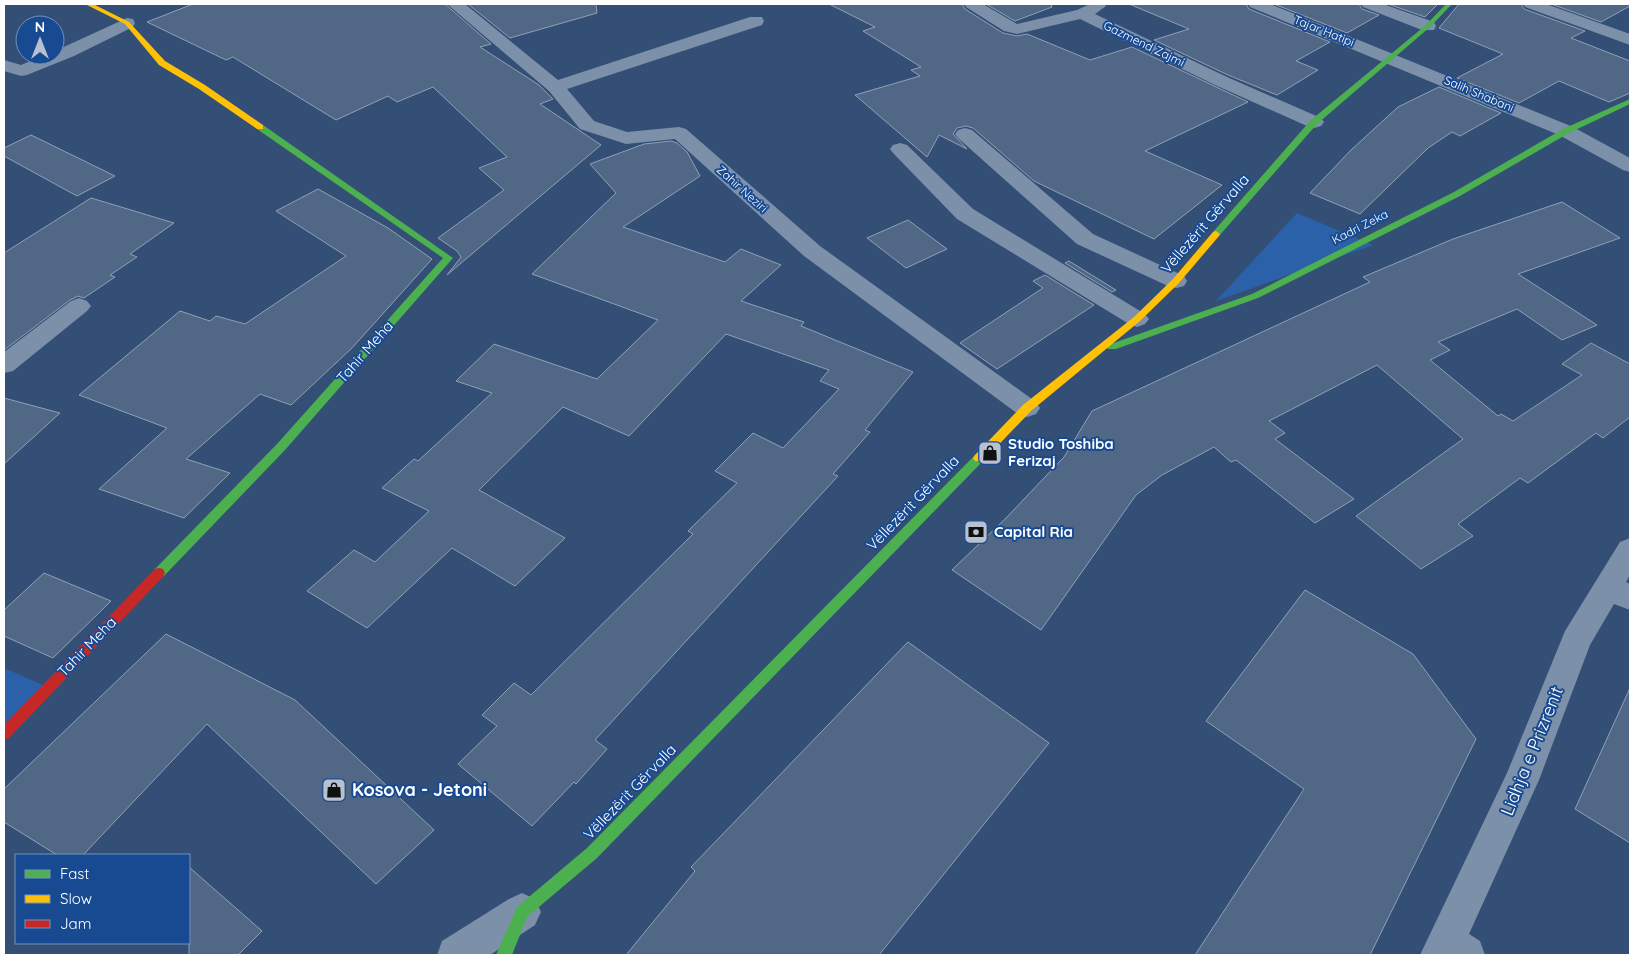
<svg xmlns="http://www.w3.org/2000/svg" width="1634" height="959" font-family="Quicksand,sans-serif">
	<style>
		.green { fill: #2b61a8 }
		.building { fill: #506785; stroke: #90a0b7 }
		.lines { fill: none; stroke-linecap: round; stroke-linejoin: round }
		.street { fill: #7c90a9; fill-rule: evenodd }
		.fast { fill: #4caf50; fill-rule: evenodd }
		.slow { fill: #ffc107; fill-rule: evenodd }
		.jam { fill: #c62828; fill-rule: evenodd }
		.labels { text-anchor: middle; stroke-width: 4; stroke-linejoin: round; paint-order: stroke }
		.far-street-label { font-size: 12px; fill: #fff; stroke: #184a92 }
		.street-label { font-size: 15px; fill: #fff; stroke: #184a92 }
		.poi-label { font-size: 15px; font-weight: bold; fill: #fff; stroke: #184a92; text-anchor: start }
		.near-street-label { font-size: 18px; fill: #fff; stroke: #184a92 }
		.near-poi-label { font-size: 18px; font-weight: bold; fill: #fff; stroke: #184a92; text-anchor: start }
	</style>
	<rect width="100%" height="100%" fill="#344f76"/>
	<path class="green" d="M1297,213l76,32 -157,56z
		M4,668l39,17 -39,43z"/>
	<path class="building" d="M193,4h252l46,40 -11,3 59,38 14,14 -13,5 61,41 -154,130 14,-18 -4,-6 -19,-13 66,-48 -25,-22 28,-11 -74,-70 -36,15 -9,-6 -52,24 -103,-63 -7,3 -79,-38z
		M468,4h128l1,9 -87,25z
		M829,4h133l3,5 38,24 14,3 10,-2 63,26 42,-13 116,55 -103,49 77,34 -68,54 -120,-58 -61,-53 -7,-2 -9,2 -4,6 14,15 -28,-14 -12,22 -72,-62 65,-19 -9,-6 10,-3 -58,-36 12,-4z
		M986,4h65l1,3 -37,14z
		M1129,4h117l3,5 81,33 -34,19 22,9 -41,25 -49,-20 -74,-35 35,-11z
		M1274,4h85l3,5 17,6 -32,18z
		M1388,4h50l-13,13z
		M1459,4h62l3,5 61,22 -14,7 59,23v32l-21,9 -50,-21 -40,22 -62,-25 46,-24 -64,-26z
		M1551,4h79v2l-29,16z
		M1439,87l62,26 -41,23 -8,-4 -24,16 -68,66 -50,-21 41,-43 47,-43z
		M31,135l84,41 -38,20 -73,-40v-8z
		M671,141l6,2 10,9 13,24 -77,51 102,35 16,-13 40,16 -40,36 63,21 -3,4 112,46 -48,58 5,2 -37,42 5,2 -243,264 12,9 -31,35 -2,-2 -42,44 -74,-62 39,-38 -15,-11 32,-32 17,12 162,-161 -5,-3 49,-48 -22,-12 38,-38 30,15 56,-59 -19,-8 9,-11 -103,-36 -97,102 -66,-29 -84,83 86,48 -50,48 -63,-38 -85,80 -60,-37 47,-41 21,12 54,-51 -47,-23 32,-29 4,2 74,-68 -36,-12 38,-37 103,35 61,-59 -126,-46 84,-81 -26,-29 54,-20z
		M318,189l70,39 44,31 -80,89 -61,57 -31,-11 -74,65 44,14 -46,45 -85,-29 68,-61 -88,-33 101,-84 30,10 6,-5 29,8 101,-68 -70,-45z
		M91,198l83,25 -44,31 7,3 -27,18 5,2 -31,21 -6,-2 -8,4 -66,50v-97z
		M1562,202l58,36 -102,36 79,51 -35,15 -45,-31 -79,33 12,8 -20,10 68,56 3,-2 12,7 69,-46 -20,-11 29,-21 39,21v53l-27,21 -7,-5 -68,50 -8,-5 -62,46 15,12 -52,33 -65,-53 107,-77 -86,-74 -108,56 16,12 -10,6 79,60 -39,24 -79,-63 -5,2 -17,-15 -52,28 -26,20 -95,135 -89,-60 55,-53 57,-60 28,-46 278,-129 -7,-5 90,-38z
		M908,220l39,29 -41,19 -39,-30z
		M1069,261l47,29 -4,2 -47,-29z
		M1045,275l49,30 -97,64 -37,-26 83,-55 -10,-7z
		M4,398l56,15 -56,51z
		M44,573l67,28 -58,57 -49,-22v-26z
		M1305,590l108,64 63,85 -106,216h-175l109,-166 -98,-68z
		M166,634l129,66 139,130 -58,54 -169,-160 -124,131h-26l-53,-33v-33z
		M908,642l141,101 -170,212h-253l69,-84 -4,-4z
		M1630,688v155l-55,-34z
		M189,867l73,64 -24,24h-49z"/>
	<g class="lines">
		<path class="street" d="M447,4h18l93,76 192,-63h12l2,4 -2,4 -195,64 27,32 33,11 52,-5 7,2 134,117 216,156 4,6 -4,6 -9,3 -9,-3 -214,-158 -129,-117 -49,5 -46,-15 -31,-38z
			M964,4h19l34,20 60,-14 13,-6h15l1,2 -11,8 132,63 94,41 3,4 -3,4 -7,2 -7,-2 -92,-41 -135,-66 -63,15 -13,-3 -38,-24z
			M1248,4h22l303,123 57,31v14l-7,-2 -64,-35 -309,-128z
			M1361,4h22l51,18 2,4 -2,4h-12l-59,-23z
			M1523,4h23l84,30v11l-105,-38z
			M127,18l6,1 2,4 -2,4 -59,29 -47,19 -6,1 -17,-5v-11l17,5 24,-10h10v-4z
			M965,128l7,2 121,104 91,42 3,5 -3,5 -8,2 -8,-2 -91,-42 -119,-106 -3,-4 3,-4z
			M900,143l7,2 66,64 172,105 4,5 -4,5 -8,3 -8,-3 -172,-105 -64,-66 -3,-4 3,-4z
			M79,298l8,3 4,5 -4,5 -74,60 -9,2v-21l67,-51z
			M1630,538v37l-4,7 4,2v26l-16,-6 -24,41 -51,135 -70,154 11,7 5,14h-65l87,-182 58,-142 55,-89z
			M522,893l13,6 6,13 -6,13 -45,30h-53l5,-14 67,-42z"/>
		<path class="fast" d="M1446,4h6l-22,23 -113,97 -98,112h-6v-4l98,-112 115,-95z
			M1630,99v5l-61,29 -109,63 -202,102 -142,51h-8l-1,-2 1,-2 144,-51 202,-102 109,-63z
			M257,125h6l190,133 -168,192 -122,127 -4,1 -4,-1 -2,-4 2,-4 122,-125 166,-186 -186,-129z
			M979,454l6,4 -2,3 -386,397 -70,59 -15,38h-16l21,-48 70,-59 388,-393z"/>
		<path class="slow" d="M85,4h8l36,18 36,39 40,24 58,40v4h-6l-58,-40 -40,-24 -34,-41z
			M1216,231l4,3 -1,2 -40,47 -39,38 -109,90 -48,50h-8l-2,-3 2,-3 48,-50 111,-88 39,-38 40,-47z"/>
		<path class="jam" d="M159,568l4,1 2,4 -2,4 -154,161 -5,2v-15l151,-156z"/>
	</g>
	<defs>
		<g id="shop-square" transform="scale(1.25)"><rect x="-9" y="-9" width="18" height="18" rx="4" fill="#b8c1cf" stroke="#184a92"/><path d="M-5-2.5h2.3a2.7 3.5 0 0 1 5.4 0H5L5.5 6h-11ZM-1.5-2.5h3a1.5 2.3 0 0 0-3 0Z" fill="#111"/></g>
		<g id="bank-square" transform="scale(1.25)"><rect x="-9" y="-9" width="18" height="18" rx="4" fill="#b8c1cf" stroke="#184a92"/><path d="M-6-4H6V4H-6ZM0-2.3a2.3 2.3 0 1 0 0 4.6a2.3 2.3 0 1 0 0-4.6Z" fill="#111"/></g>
	</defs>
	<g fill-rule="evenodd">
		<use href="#shop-square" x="990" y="453"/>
		<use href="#bank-square" x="976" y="532"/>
		<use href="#shop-square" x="334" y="790"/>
	</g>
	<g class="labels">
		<g class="far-street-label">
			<text transform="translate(1324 31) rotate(22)" y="4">Tajar Hatipi</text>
			<text transform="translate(1144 44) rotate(26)" y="4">Gazmend Zajmi</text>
			<text transform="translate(1479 94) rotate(23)" y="4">Salih Shabani</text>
			<text transform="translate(742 189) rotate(42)" y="4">Zahir Neziri</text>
			<text transform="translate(1360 227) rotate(-27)" y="4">Kadri Zeka</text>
		</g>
		<g class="street-label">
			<text transform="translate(1205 224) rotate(-49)" y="5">Vëllezërit Gërvalla</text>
			<text transform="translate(365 352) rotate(-49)" y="5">Tahir Meha</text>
			<text transform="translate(913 503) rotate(-46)" y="5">Vëllezërit Gërvalla</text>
			<text transform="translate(87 647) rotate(-46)" y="5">Tahir Meha</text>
			<text transform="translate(630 792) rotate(-46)" y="5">Vëllezërit Gërvalla</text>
		</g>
		<g class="poi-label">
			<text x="1008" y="449">Studio Toshiba<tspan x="1008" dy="17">Ferizaj</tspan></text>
			<text x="994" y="537">Capital Ria</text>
		</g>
		<g class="near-street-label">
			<text transform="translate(1532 751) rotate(-68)" y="6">Lidhja e Prizrenit</text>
		</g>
		<g class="near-poi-label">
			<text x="352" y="796">Kosova - Jetoni</text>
		</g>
	</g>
	<rect width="1634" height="959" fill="none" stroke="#ffffff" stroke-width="10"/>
	<rect x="15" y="854" width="175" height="90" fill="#184a92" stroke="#7492be"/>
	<rect x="25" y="870" width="25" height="8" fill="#4caf50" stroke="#7492be"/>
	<text x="60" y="879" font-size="15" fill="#ffffff">Fast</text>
	<rect x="25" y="895" width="25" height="8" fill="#ffc107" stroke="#7492be"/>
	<text x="60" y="904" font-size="15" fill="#ffffff">Slow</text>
	<rect x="25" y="920" width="25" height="8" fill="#c62828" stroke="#7492be"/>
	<text x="60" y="929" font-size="15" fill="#ffffff">Jam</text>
	<g transform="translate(40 40)"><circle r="24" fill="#184a92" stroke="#7492be"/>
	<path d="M0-4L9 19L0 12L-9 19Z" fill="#b8c1cf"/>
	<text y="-8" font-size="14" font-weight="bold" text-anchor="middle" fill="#ffffff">N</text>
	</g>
</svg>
